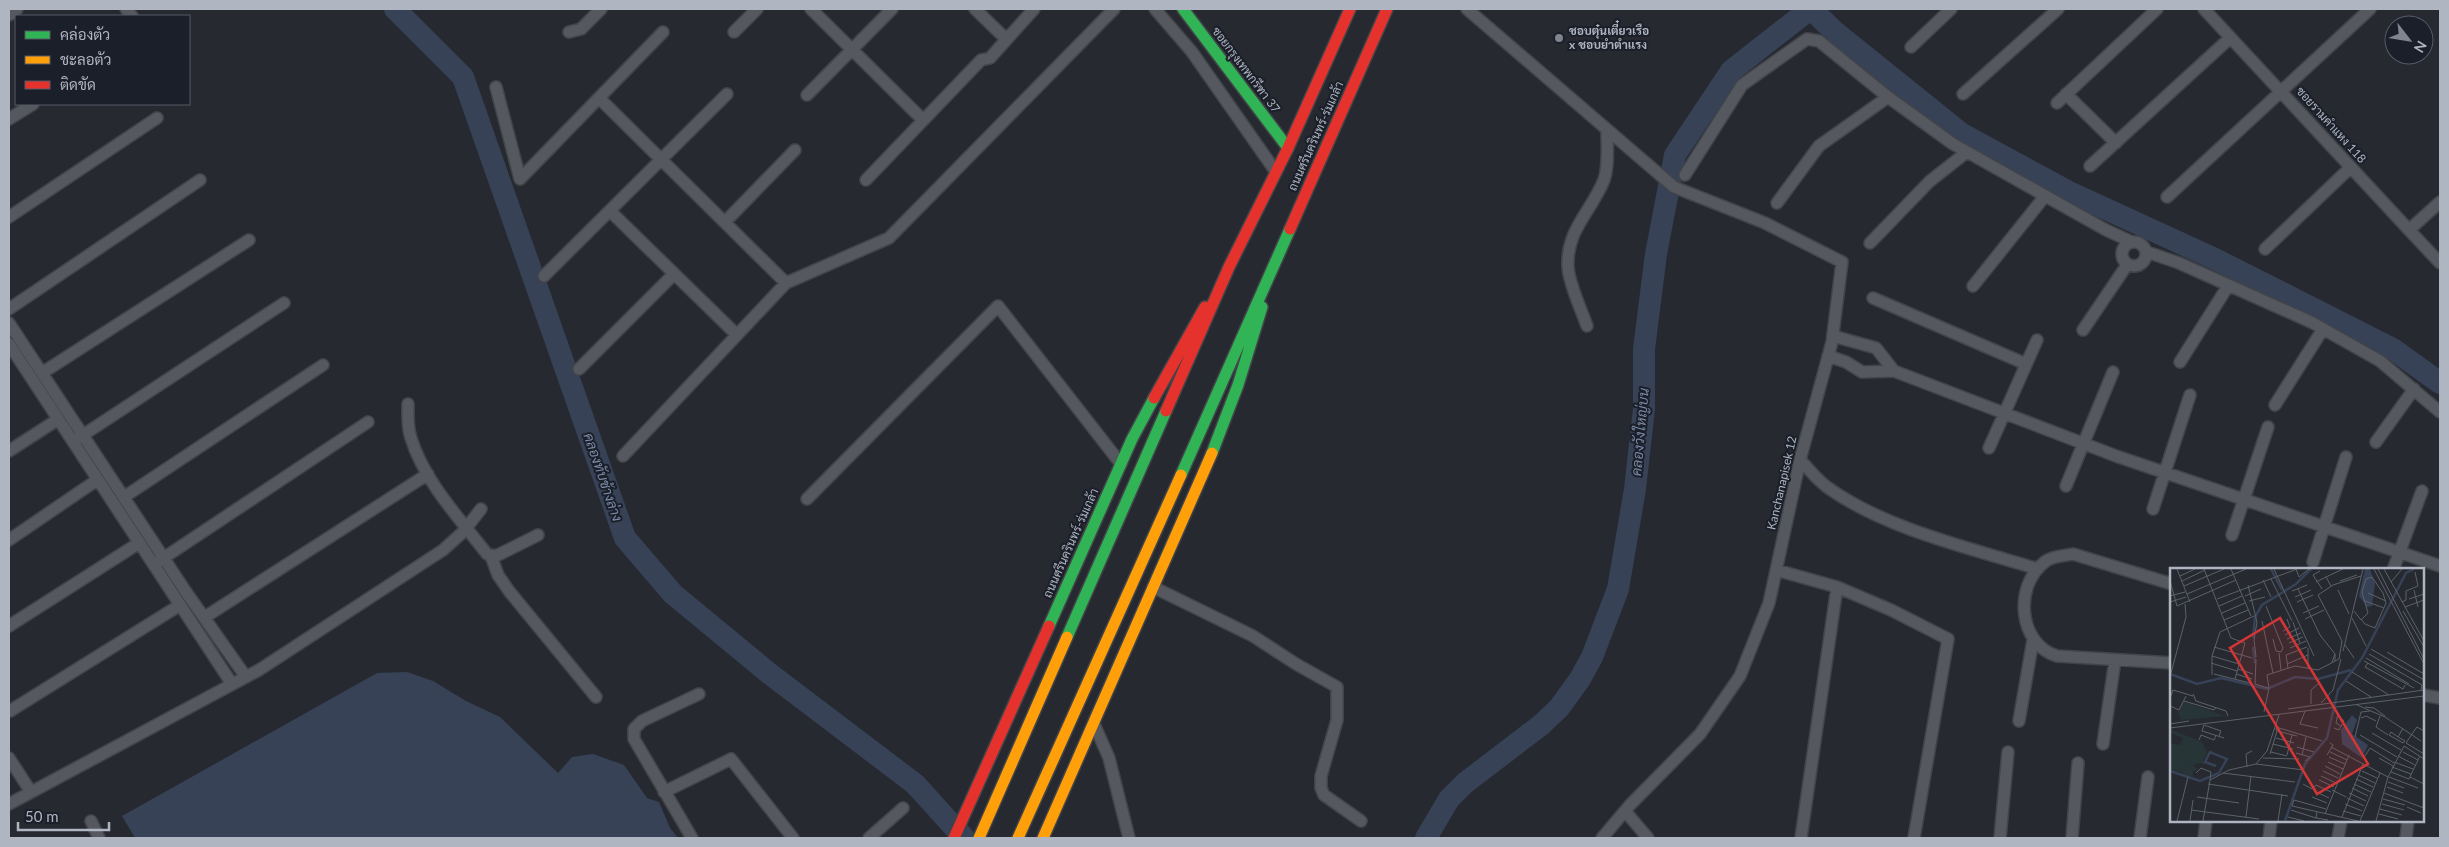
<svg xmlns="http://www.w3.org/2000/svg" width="2449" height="847" font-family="Lato,Sarabun,sans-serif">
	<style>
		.water { fill: #374257 }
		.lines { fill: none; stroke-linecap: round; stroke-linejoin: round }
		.river { stroke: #374257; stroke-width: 22 }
		.street-casing { stroke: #414449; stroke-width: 14 }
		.fast-casing { stroke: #414449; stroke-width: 14 }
		.slow-casing { stroke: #414449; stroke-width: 14 }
		.jam-casing { stroke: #414449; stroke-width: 14 }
		.street { stroke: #55585e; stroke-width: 11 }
		.fast { stroke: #30b455; stroke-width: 11 }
		.slow { stroke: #ff9f0a; stroke-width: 11 }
		.jam { stroke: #e5322d; stroke-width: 11 }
		.poi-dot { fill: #7f848e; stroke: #1a1f29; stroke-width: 2 }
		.labels { text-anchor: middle; stroke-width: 4; stroke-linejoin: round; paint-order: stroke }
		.poi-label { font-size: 12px; font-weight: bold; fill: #afb5c1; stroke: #1a1f29; text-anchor: start }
		.street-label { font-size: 12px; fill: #afb5c1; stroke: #1a1f29 }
		.water-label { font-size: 14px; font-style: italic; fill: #7b8aa6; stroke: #1a1f29 }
		.inset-river { fill: none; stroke: #374257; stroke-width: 2.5 }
		.inset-road { fill: none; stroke: #5d6169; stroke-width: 1 }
		.view { fill: #d23637; fill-opacity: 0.15; stroke: #d23637; stroke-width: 2.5 }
		.inset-edge { fill: none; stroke: #afb5c1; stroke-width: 2.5 }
	</style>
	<rect width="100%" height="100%" fill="#26292f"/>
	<path class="water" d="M407,672l26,9 33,20 34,16 58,56 14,-16 21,-3 31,11 23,33 12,4 11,26 8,10h-543l-13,-22 255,-143z"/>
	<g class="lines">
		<path class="river" d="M395,9l68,68 162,461 48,56 97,80 145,110 49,54
			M1811,9l23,22 128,103 107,58 146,67 178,90 47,34
			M1426,838l23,-39 16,-16 76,-58 18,-17 21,-29 12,-22 26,-68 17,-100 9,-80v-60l12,-95 19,-99 56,-84 79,-62"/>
		<g class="street-casing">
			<path id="street" d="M126,9l6,7
				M811,9l112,111
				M975,9l30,29
				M1155,9l37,43 84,120
				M1467,9l207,178 91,36 77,39 -10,80 -32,118 -31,143 -29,73 -40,58 -70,71 -28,33
				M2204,9l205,221 31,-28
				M9,15l8,-6
				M569,32l12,-3 20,-20
				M734,32l23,-23
				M1911,47l40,-38
				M496,87l24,92 143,-147
				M1963,94l95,-85
				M2066,94l50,49
				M807,95l85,-86
				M599,98l187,185
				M2057,103l100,-94
				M9,119l24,-15
				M2090,166l140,-128
				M1685,175l57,-90 65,-46 12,2 69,56 65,47 153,86 26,12
				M866,180l115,-120 9,-2 44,-49
				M2167,197l203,-188
				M1777,203l42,-57 69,-49
				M610,211l127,124
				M9,217l148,-99
				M725,222l70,-72
				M2409,230l31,33
				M2122 254a12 12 0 1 1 24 0a12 12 0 1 1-24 0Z
				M1870,243l60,-62 37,-29
				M2265,249l86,-82
				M2147,252l32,11 132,59 69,39 60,51
				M544,276l183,-182
				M1973,286l72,-90
				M1873,298l153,66
				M9,309l191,-129
				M9,323l177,269 60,85
				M1587,326c-6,-17 -18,-42 -19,-59 -2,-37 23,-55 36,-87 5,-15 3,-34 3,-50
				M2083,330l44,-65
				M1833,336l43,12 18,23
				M9,344l223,340
				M1828,356l18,6 16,10 32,-1 222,85 324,110
				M2180,362l48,-76
				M579,369l95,-95
				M42,373l207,-133
				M408,404c0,11 -1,23 3,34 13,43 49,81 76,116l9,2 42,-21
				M2275,405l48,-76
				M77,439l207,-136
				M2376,442l38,-53
				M1989,448l48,-108
				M9,451l48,-31
				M623,456l163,-173 103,-45 225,-229
				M1800,460c9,9 17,20 27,27 58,42 143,61 211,82
				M2066,486l47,-114
				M124,497l199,-132
				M807,499l191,-193 123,158
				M2153,509l37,-114
				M2232,535l36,-108
				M9,540l88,-60
				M491,556l7,19 11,16 87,106
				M159,561l209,-139
				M2313,562l33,-105
				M1776,570l61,17 54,23 57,29 -34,199
				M2393,570l29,-79
				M2172,584l-99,-30c-9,2 -20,2 -27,7 -33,24 -28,83 11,95l115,7
				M1153,587l100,49 43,28 41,23v33l-16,56v12l3,7 37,26
				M205,617l223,-143
				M9,626l130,-83
				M2423,695l17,3
				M10,711l170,-106
				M2019,721l14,-81
				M1094,724l15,34 20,80
				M2103,744l12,-84
				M9,758l22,34
				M664,792l67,-33 62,79
				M9,804l250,-134 184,-120 20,-18 18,-23
				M1625,811l23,27
				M91,821l8,17
				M692,838l-58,-99v-10l8,-8 57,-27
				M869,838l34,-30
				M1801,838l36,-251
				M2000,838l8,-86
				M2072,838l6,-75
				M2140,838l8,-61
				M2204,838l2,-17
				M2269,838l2,-17
				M2338,838l3,-17
				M2406,838l2,-17"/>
		</g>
		<g class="fast-casing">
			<path id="fast" d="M1183,9l105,139
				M1212,453l26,-68 24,-78
				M1181,475l109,-246
				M1049,626l83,-187 22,-41
				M1067,637l99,-226"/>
		</g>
		<g class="slow-casing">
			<path id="slow" d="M979,838l88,-201
				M1018,838l163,-363
				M1043,838l169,-385"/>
		</g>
		<g class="jam-casing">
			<path id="jam" d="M1290,229l97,-220
				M1154,398l51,-91
				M1166,411l63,-144 59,-119 62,-139
				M954,838l95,-212"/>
		</g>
		<use href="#street" class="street"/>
		<use href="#fast" class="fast"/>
		<use href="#slow" class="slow"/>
		<use href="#jam" class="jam"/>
	</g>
	<circle class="poi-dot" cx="1559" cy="38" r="5"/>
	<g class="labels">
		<g class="poi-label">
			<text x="1569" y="35">ชอบตุ๋นเตี๋ยวเรือ<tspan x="1569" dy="14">x ชอบยำตำแรง</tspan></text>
		</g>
		<g class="street-label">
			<text transform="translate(1246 70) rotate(53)" y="4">ซอยกรุงเทพกรีฑา 37</text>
			<text transform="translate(2331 125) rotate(48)" y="4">ซอยรามคำแหง 118</text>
			<text transform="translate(1316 136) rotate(-66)" y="4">ถนนศรีนครินทร์-ร่มเกล้า</text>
			<text transform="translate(1782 483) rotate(-77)" y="4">Kanchanapisek 12</text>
			<text transform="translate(1071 543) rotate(-66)" y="4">ถนนศรีนครินทร์-ร่มเกล้า</text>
		</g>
		<g class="water-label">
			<text transform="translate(1640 432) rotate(-85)" y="5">คลองวังใหญ่บน</text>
			<text transform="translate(603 477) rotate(71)" y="5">คลองทับช้างล่าง</text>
		</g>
	</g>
	<g transform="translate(2170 568)">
		<rect width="254" height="254" fill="#26292f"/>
		<path d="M18,194l10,7 -5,3v6l-15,-7z" fill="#273537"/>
		<path d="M14,134l42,14 -45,4 -3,-7zM0,161l32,13 5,10 -4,9 2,4 -5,-2 -9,3 -3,-4 -10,9 -8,-1v-27l10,2 3,-7 -13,-5z" fill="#273537"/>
		<path d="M195,1h5l5,14 -3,23 -5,1 -8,-11zM182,147l5,5 -5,14 16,11 -6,13 -20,-14 -1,-14z" fill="#374257"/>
		<path class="inset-river" d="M101,1l11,21M83,70l2,-21 7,-12 34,-21 15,-15M83,79l2,16M0,106l27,10 24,-6 46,11 28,-12 23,2 33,-9M46,198l-11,-4 5,-10 17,7 -8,14M0,203l30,10 19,-8M115,253l20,-57 22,-26 11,-48 24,-32 44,-85 8,-4"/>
		<path class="inset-road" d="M7,1l13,33M34,1l27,69 14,5 -10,36M61,1l20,47M104,1l40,87M126,1l3,8 10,-8M204,1l50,95M208,1l46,90M214,1l40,72M150,3l-7,4 9,14M10,8l15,-7M156,9l17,-8M101,11l21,42M93,12l8,17M0,13l7,25 59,-26M12,13l23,-11M170,13l17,-6M146,14l10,-5 5,9M221,14l11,-13M78,17l9,37 -3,18 2,17M14,18l40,-17M128,21l22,46 15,19M168,22l11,24M244,22l4,17M122,23l15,-6M198,25l18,8M17,26l59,-25M0,28l15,-4M75,28l16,-7M125,29l16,-7M47,31l80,-30M239,31l15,-5M79,33l16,-4M195,33l19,7M0,34l16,-5M127,34l16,-7M232,34l4,-2v-9l12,-5 -3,-14M49,38l23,-10M96,38l17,42 -2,4 -5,-1 -3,-12M235,39l19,-7M184,43l7,9 7,-7 -6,-21 4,-13 6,-2 11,16 3,10 -11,25 -10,-4 -4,-5M233,43l21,36M52,45l23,-10M133,45l16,-7M182,50l14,28M135,51l19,-9M54,52l24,-10M92,53l11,52M123,54l7,21M113,63l7,-4 -3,-8M115,67l14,-7M117,71l14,-6M119,75l14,-6M175,77l9,13M44,79l38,11M120,80l16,-7M201,81l53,31M173,83l20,-82M217,84l37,22M109,85l2,17M199,86l53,31 -1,5M42,88l27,8M196,90l43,26M86,91l-1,25 13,4M194,93l50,27M162,94l3,-8v7M41,95l26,8M198,95l-3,4 38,22 2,-4M117,96l21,-9M118,100l-2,-13 21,-8M138,100v-20M68,101l15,5M182,104l37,23M1,105l15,-56 -1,-13M44,106l36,9M66,106l16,5M42,107v-19l8,-24 34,-16M176,113l25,16M23,126l3,7 30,10 2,5M0,130l3,-8 20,6M14,133l30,9 2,-3M151,135l12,-13 8,-31M141,136v-14l7,-6M187,137l28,12 36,24M0,138l9,4 7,-14M195,139l9,1 11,8M118,141l136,-19M135,143l-5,13 18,4M94,144l5,-24 -2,-13 28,-9 23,4 21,-11 3,-18 -24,-46 15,-10 28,-9M168,145l-2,10 5,3M210,148l-4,11 12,8M191,150l5,-2 10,5M0,156l19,-3M34,157l-2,6 22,7M34,157l17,6 -2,5M106,159l46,14M0,160l254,-32M106,160l1,3 20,5M164,160l5,2 5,-9 -5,-4M202,165l29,17M242,166l-6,9 18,11M242,166l5,-7 7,4M190,167l37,22M185,169l6,-25 9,-1M228,169l7,4 -2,2 -14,-8 2,-3 7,5 5,-9M106,170l18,5M29,172l2,-5 13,5 2,-5M103,176l20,5M127,179l17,5M161,179l57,30M101,184l16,4M160,184l17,8M233,184l15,8M126,185l14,4 -5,4M100,186l7,-23M117,187l5,-20M132,187l4,-18M157,187l6,-10 -3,-2M228,188l17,9M159,189l16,7M93,190l36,1M209,190l14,8M193,191l7,-11 24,15M158,194l15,7M224,194l19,7M86,196l48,6M155,198l15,8M77,199l-1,-13 6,-3M222,199l19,7M153,203l15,7M192,203l15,7M221,204l18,7 11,-23M26,205l5,-5 10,4 -1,8M53,205l72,9M188,207l17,8M151,208l15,7M219,209l29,11M240,209l14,7M186,211l17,8M149,212l15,7M218,214l16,6M38,216l80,12M133,216l9,5 4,-4 15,7M184,216l17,8M217,219l16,6M182,220l16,8M162,222l14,7M144,223l15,7M179,225l17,8M214,225l40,15M27,229l42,6M142,229l15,6M177,230l17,8M213,231l22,6M175,236l17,7M212,236l22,6M237,239l14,6M156,241l-32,-9 -2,6 66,15M210,241l22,6M21,242l68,9M121,242l25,8M173,243l18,5M147,244l-1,6 12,2M155,246l24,-59M209,246l19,5M76,249l5,-41M118,249l16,4M172,249l21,-53M7,253l11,-44M20,253l3,-21M33,253l7,-41 19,-10 27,-6 11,-13 12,-36M108,253l4,-27M190,253l20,-48M206,253l12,-44 16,-31 20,13"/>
		<path class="view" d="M110,50l88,146 -51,30 -87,-146z"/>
		<rect width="254" height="254" class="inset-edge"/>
	</g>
	<rect width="2449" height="847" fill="none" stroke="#afb5c1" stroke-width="20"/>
	<rect x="15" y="15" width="175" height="90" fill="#1a1f29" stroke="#565b66"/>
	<rect x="25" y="31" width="25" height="8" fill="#30b455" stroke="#565b66"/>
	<text x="60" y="40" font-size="15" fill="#afb5c1">คล่องตัว</text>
	<rect x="25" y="56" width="25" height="8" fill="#ff9f0a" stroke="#565b66"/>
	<text x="60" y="65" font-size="15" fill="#afb5c1">ชะลอตัว</text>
	<rect x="25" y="81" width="25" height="8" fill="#e5322d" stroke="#565b66"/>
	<text x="60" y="90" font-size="15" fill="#afb5c1">ติดขัด</text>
	<g transform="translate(2409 40) rotate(121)"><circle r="24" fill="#1a1f29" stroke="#565b66"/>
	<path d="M0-4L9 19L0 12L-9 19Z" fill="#7f848e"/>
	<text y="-8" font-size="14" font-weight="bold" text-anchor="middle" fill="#afb5c1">N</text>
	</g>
	<path d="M18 822v8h91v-8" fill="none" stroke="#afb5c1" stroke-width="2.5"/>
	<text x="25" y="822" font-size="15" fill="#afb5c1" stroke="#1a1f29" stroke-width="4" paint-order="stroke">50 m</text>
</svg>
